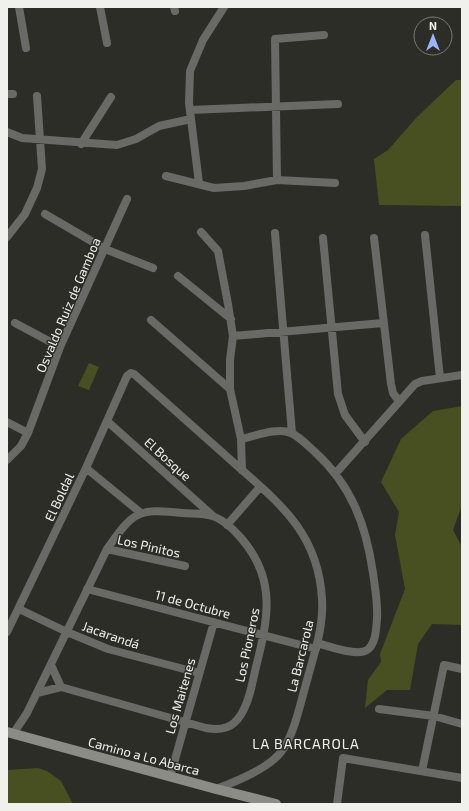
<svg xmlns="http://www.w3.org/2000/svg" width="469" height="811" font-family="'Exo 2',sans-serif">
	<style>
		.green { fill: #484f20 }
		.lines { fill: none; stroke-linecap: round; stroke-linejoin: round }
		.street { stroke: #696a66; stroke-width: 8 }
		.secondary { stroke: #8b8c86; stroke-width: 10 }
		.labels { text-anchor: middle; stroke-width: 3; stroke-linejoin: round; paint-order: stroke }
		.street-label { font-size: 13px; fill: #f0f1ed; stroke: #2c2d26 }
		.neighbourhood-label { font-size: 14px; letter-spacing: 1px; fill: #f0f1ed; stroke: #2c2d26 }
	</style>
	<rect width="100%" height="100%" fill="#2c2d26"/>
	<path class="green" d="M456,80h6v126l-83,-1 -5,-46 14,-9 29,-33z
		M89,363l10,4 -10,23 -11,-4z
		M462,406v99l-9,25 9,17v78l-30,-1 -14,20 -8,46h-23l-22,18 3,-28 13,-18 -1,-8 25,-65 -10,-54 4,-23 -18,-30 20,-43 32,-28z
		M38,768l9,3 14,10 12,23h-66v-34z"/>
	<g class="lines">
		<path class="street" d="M19,7l7,41
			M100,7l7,36
			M174,7l1,4
			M7,94h6
			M190,110l148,-6
			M7,132l15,6 95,7 19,-6 23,-13 32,-7
			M81,144l30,-47
			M166,176l48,12 30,-2 33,-6 58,3
			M277,180c-1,-47 -1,-94 -2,-141l49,-4
			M199,183l-10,-80 1,-32 13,-31 21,-33
			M45,214l60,35 48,19
			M201,232l17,19 10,53 5,32 -3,24v29l11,50 1,31
			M275,233l17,200
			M425,235l15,143
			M7,237l18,-23 12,-26 5,-19 -5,-73
			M323,238l15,156 7,21 20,27
			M374,238l17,146 2,9 6,8
			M178,276l53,43
			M151,320l79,69
			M15,323l45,24
			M233,336l150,-13
			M107,421l106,95
			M7,422l21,11
			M241,439c14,-3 37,-12 50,-6 9,4 17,13 24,19 37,34 51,73 58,121 2,15 5,30 4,46 -1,10 -1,25 -10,31 -10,7 -38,-4 -50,-7
			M7,460l14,-14 7,-13 32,-86 67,-148
			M86,468l55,45
			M335,474l80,-90 7,-3 40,-6
			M227,525l33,-38
			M107,549l78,17
			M87,589l229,60
			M19,609l48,23 41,17 91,24
			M7,632l79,-164 41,-92 4,-3 3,1c30,27 60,53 90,80 48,44 94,73 98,145 2,29 -9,58 -16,85 -6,20 -12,52 -25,68 -13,17 -46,30 -65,37
			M51,665l10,22
			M379,709l55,7 28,8
			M13,734l14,-21 80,-164c26,-37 30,-41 75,-36 10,1 21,0 30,3 11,3 22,14 29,22 36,41 27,81 15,129 -4,17 -8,44 -22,56 -8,7 -18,7 -28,5l-145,-41 -24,6
			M422,771l22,-106 18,4
			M170,777l44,-155
			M337,804l6,-46 119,20"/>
		<path class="secondary" d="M7,732l209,57 60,15"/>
	</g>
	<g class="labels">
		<g class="street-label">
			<text transform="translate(68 305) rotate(-67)" y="5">Osvaldo Ruiz de Gamboa</text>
			<text transform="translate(168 459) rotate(42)" y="5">El Bosque</text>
			<text transform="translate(59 497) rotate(-65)" y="5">El Boldal</text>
			<text transform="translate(149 546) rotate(13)" y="5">Los Pinitos</text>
			<text transform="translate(193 604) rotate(15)" y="5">11 de Octubre</text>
			<text transform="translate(111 635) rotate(19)" y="5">Jacarandá</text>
			<text transform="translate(247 645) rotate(-78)" y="5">Los Pioneros</text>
			<text transform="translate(300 656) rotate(-76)" y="5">La Barcarola</text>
			<text transform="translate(180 696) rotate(-74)" y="5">Los Maitenes</text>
			<text transform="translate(144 756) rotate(15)" y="5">Camino a Lo Abarca</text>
		</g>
		<g class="neighbourhood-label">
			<text x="306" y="749">LA BARCAROLA</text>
		</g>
	</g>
	<rect width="469" height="811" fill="none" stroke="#f0f1ed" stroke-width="16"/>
	<g transform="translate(433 36)"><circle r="19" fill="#2c2d26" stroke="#7a7b76"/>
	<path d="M0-3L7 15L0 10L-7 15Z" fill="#9bb5fd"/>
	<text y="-6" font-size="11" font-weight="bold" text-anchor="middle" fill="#f0f1ed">N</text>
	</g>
</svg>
